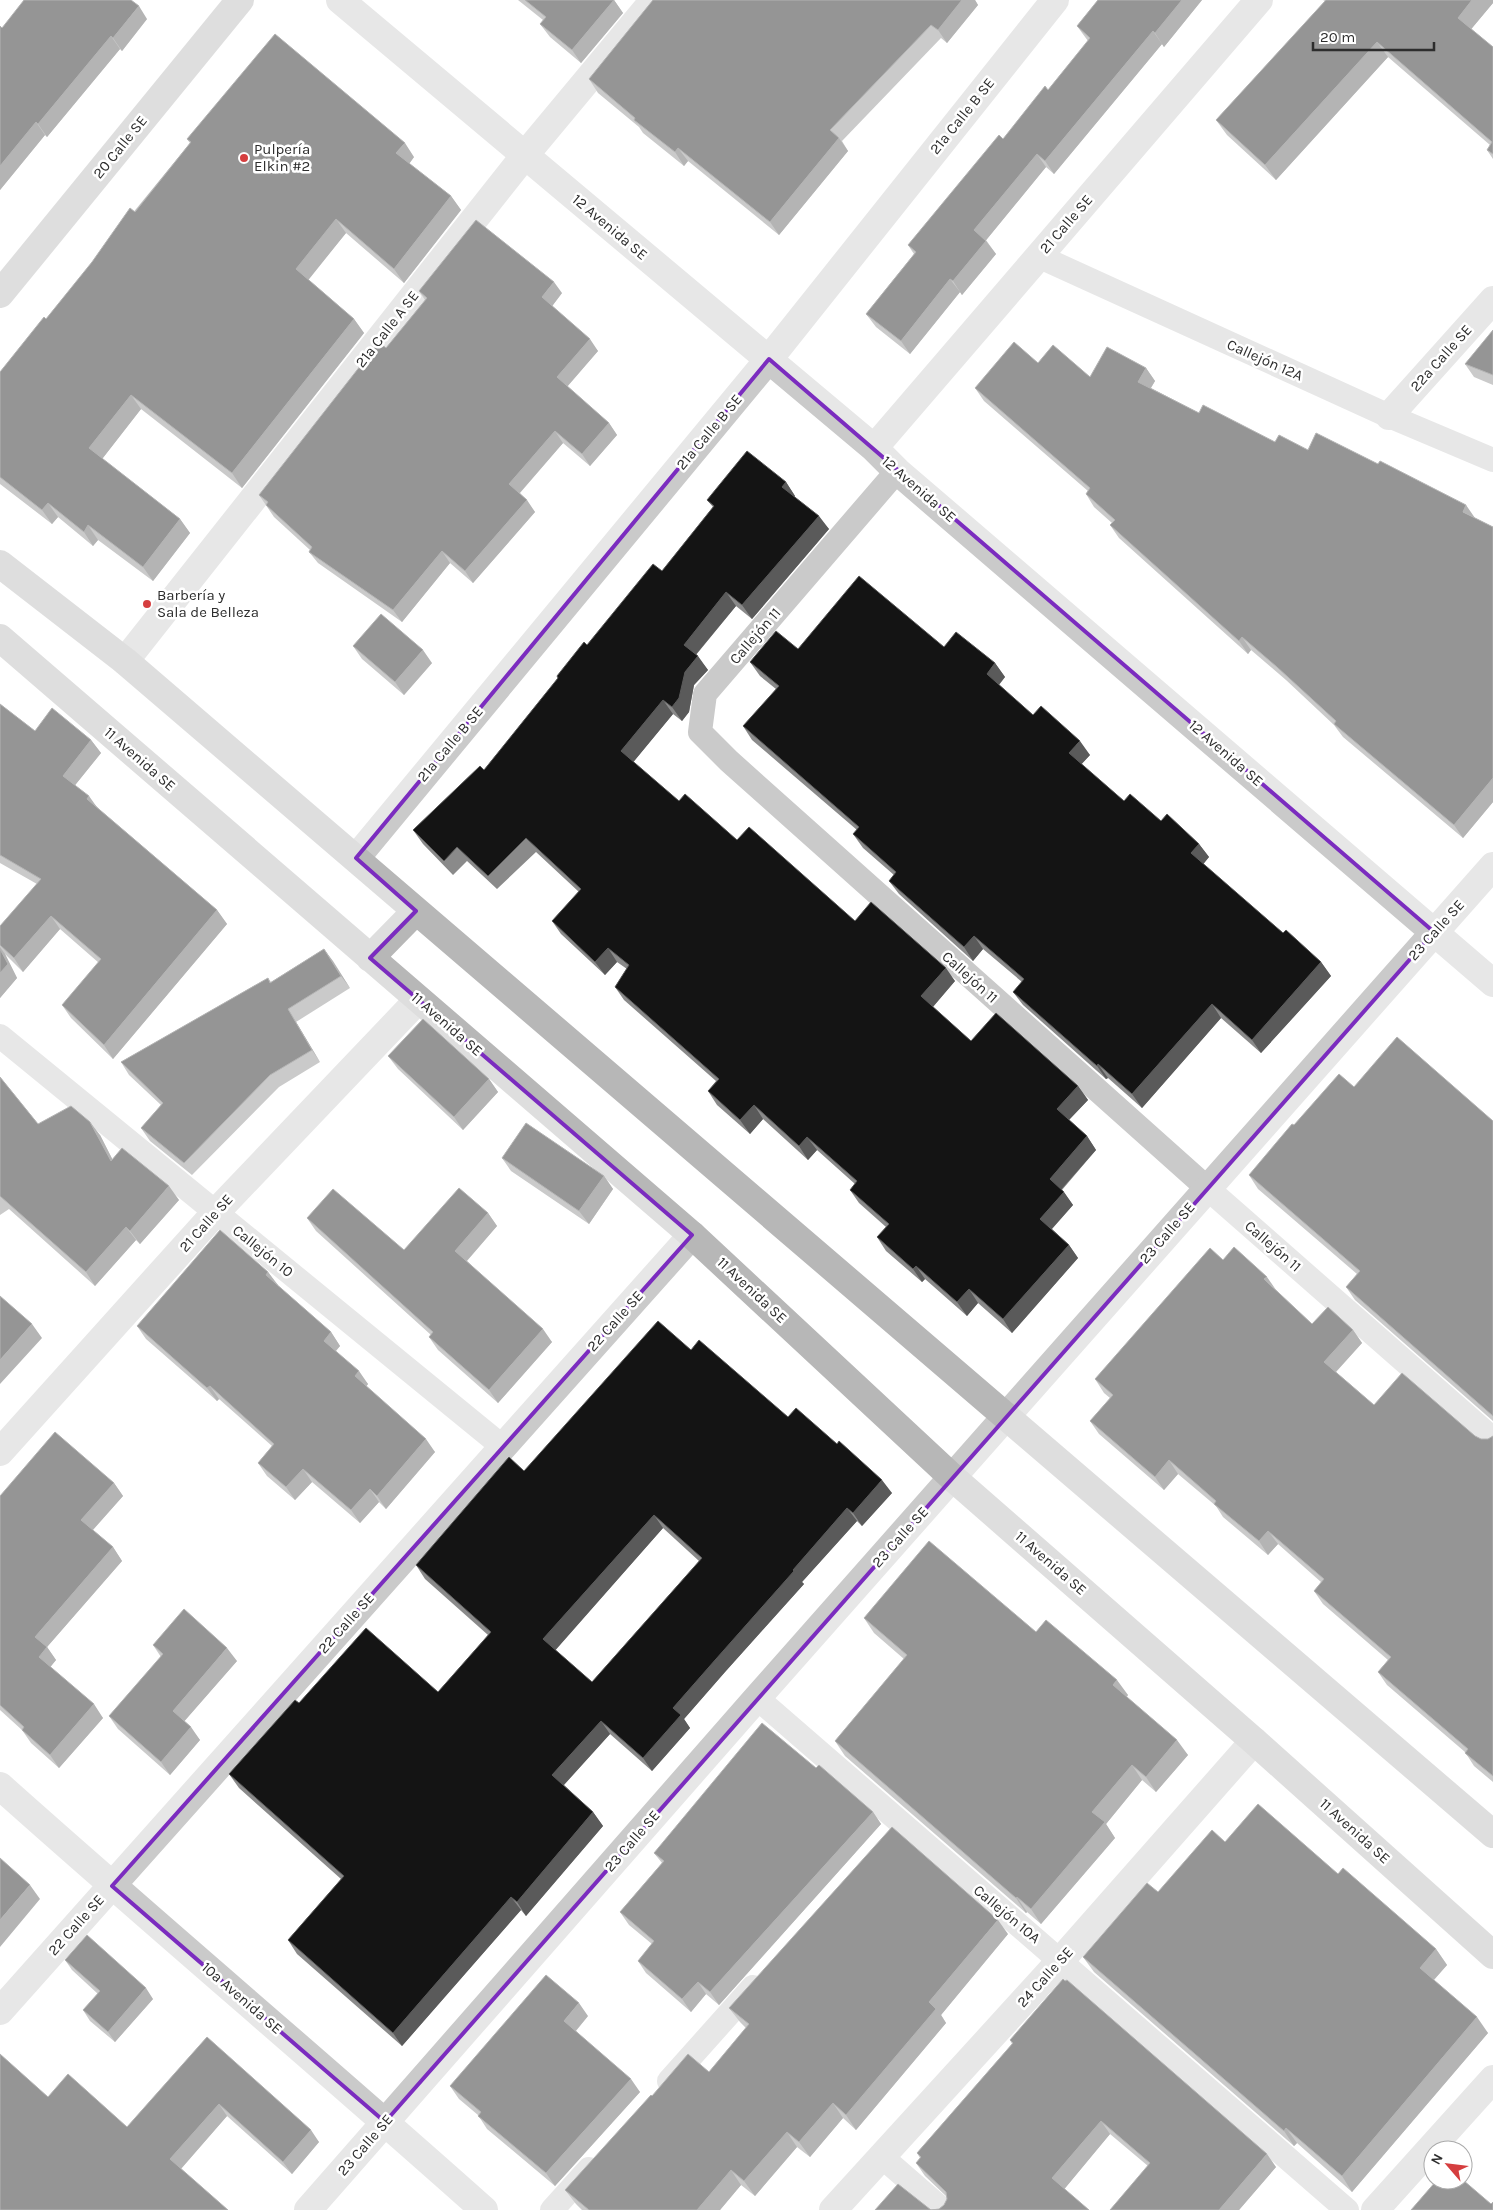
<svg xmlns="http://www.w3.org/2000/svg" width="1493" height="2210" font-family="Karla,sans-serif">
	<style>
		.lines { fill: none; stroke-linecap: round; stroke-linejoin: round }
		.lane { stroke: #cacaca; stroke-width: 24 }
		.street { stroke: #cacaca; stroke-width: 28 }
		.secondary { stroke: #b7b7b7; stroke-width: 28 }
		.wall { fill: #8a8a8a; fill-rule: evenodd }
		.shaded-wall { fill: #5a5a5a }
		.building { fill: #141414; stroke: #5a5a5a; fill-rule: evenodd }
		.marked { fill: none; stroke: #7b2cbf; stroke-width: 4; stroke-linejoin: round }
		.poi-dot { fill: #d53e3f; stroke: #fff; stroke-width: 2 }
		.labels { text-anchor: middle; stroke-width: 5; stroke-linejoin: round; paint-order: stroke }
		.street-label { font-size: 15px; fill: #2d2d2d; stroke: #fff }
		.poi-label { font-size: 15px; fill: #2d2d2d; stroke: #fff; text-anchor: start }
	</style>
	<rect width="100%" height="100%" fill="#fff"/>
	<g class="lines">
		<path class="lane" d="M1038,256l351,160 104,44
			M897,471l-192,223 -5,38 29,29 478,427 286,251
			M0,1036l503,411
			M757,1698l590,512
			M669,2081l84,-94
			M881,2156l62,54
			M552,2210l37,-41"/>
		<path class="street" d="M340,0l534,448 23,23 596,512
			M1389,416l104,-116
			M874,448l385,-448
			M125,661l400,-506 129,-155
			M356,858l413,-499 286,-359
			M0,1452l216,-240 202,-212
			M0,1786c160,143 324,281 484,424
			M0,2011l692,-776
			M308,2210l449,-512 736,-832
			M833,2210l228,-250 193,-219
			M1375,2210l118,-131"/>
		<path class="secondary" d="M0,294l240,-294
			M0,564l125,97 1368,1173
			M0,638l692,597 261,243 301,263 239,214
			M370,958l46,-47"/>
	</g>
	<path class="wall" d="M518,0h96l9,13 -42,50 -31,-26 -10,-13 3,-4z
		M653,0h322l3,5 -31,38 -6,-5 -99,103 6,10 -69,84 -91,-74 -4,5 -41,-33 -4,-6 -41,-34 -9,-14z
		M1098,0h104l-38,47 -2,-3 -108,130 -8,-7 -60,73 10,14 -34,41 -2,-3 -50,62 -34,-27 -10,-13 48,-60 -6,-9 95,-106 45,-49 40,-49 -11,-15z
		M1323,0h170v3l-22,26 22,18v112l-6,-9 3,-5 -102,-88 -112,123 -49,-45 -11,-15 109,-119z
		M147,19l-25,32 -2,-2 -73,88 -2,-2 -45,55 2,-162z
		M187,139l227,18 -5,7 42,32 10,14 -57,73 -58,-50 -38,46 46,40 10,14 -122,155 -101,-79 -39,50 78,60 10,14 -37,48 -55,-41 -5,6 -35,-29 -6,7 -52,-40v-112l46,-53 144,-176z
		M419,291l143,2 -10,13 46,45 -31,36 42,36 8,12 -27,31 -27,-23 -43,50 15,19 -62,71 -23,-20 -48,59 -84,-59 -9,-11 1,-2 -36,-33 -15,-22 127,-147 39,-48z
		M1493,330v55l-19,-8 -9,-13z
		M1038,363l52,14 56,-9 9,13 -4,7 48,25 76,29 33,8 167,68 18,9v275l-30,36 -120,-101 -9,-12 -48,-45 -35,-30 -3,4 -129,-116 -9,-13 2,-2 -18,-16 -8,-13 2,-3 -104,-90 -9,-13z
		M786,482l9,14h-1l35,33 -77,90 -16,-13 -40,49 12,15 -14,15 -5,27 -7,9 -9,-7 -40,48 46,39 176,120 100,60 -22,26 38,34 107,45 10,14 -19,20 18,16 9,14 -34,40 11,15 -21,24 17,16 9,13 -66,75 -34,-30 -11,13 -42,-37 -3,3 -36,-31 -9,-14 9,-10 -27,-24 -9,-13 5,-6 -38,-34 -9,10 -45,-41 -13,15 -33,-29 -9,-14 8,-10 -92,-81 -9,-13 12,-18 -10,-7 -12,13 -44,-41 -9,-13 27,-29 -43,-40 -39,37 -30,-28 -14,14 -30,-31 -10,-14 71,-60 74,-92 -1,-2 105,-105 51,-64 -6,-7z
		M353,646l79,17 -28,32 -42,-36z
		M944,647l51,16 10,14 -6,8 34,30 57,40 -9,9 43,37 75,43 10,13 -6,7 80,69 38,29 10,14 -70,77 -40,-35 -79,90 -34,-30 -2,1 -83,-74 -10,-13 9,-10 -39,-33 -10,12 -74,-67 -10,-13 5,-6 -31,-27 -10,-14 4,-4 -105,-90 -9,-14 33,-37 -16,-13 -10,-14 48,-13z
		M0,704l35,27 56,9 10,13 -26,32 23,23 119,102 10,14 -114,135 -42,-41 -9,-13 37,-42 -39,-34 -37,43 -18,-18 12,24 -17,20v-72l37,-42 -37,-21z
		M324,949l26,39 -54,34 24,40 -41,25 -87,88 -42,-34 -9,-13 20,-23 -32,-30 -8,-13 147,-84 3,4z
		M388,1056l101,23 9,13 -35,38 -65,-61z
		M0,1077l38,47 62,11 12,24 67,41 -39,44 -4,-4 -41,46 -86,-77 -9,6z
		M1354,1087l139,34v300l-138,-121 -9,-13 11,-13 -99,-85 -9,-14 45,-50z
		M502,1158l102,18 9,13 -24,35 -78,-53z
		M488,1213l9,13 -30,35 85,81 -54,61 -60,-53 -9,-13 2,-2 -115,-104 -9,-13 97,32z
		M1223,1260l53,30 36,34 41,6 9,13 -26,29 38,33 101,31 6,3h7l5,-3v346l-19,-16 -9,-14 -78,-67 -9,-13 10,-12 -65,-56 -9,-13 7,-9 -43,-38 -10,11 -45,-38 -7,-11 -38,-32 -14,16 -65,-56 -9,-13 20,-23 -6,-5 -9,-14z
		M268,1272l9,13 54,47 9,14 -4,5 32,33 -2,3 69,65 -49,57 -7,-7 -19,21 -48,-41 -17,18 -28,-24 -9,-13 14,-17 -53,-47 -2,2 -71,-62 -9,-13z
		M691,1350l97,67 104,76 -30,33 -5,-5 -55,61 2,2 -79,88 -41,47 6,9 -38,43 -42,-37 -46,51 29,27 10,14 -77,90 -5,-6 -119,136 -105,-92 -9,-14 53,-61 -102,-91 -10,-14 70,-71 139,-11 50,-57 -63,-56 -9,-14 108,-94zM663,1528l36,33 -107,121 -37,-32z
		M114,1483l9,13 -30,34 20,17 9,14 -75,86 9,13 -6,7 53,51 -44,50 -28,-25 -9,-13 -22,-20v-214z
		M864,1618l172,14 92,63 -1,2 61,58 -32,37 -14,-12 -36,44 9,14 -74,86 -14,-12 -1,1 -181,-157 -10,-15 69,-82 -30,-26z
		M153,1645l84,16 -53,60 16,19 -30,35 -52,-46 -9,-13 52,-59z
		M816,1768l57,44 8,12 -162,181 -13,-11 -15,18 -45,-39 -8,-12 14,-17 -23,-19 -9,-13 42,-49 -8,-10z
		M1225,1842l113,32 98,75 11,16 -13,15 54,53 -136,159 -55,-49 -3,3 -200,-174 -11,-15z
		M1008,1934l-67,81 5,8 -90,107 -13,-12 -33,39 -13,-10 -42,49 -14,-11 -21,25h-138l-6,-6 -11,-14 87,-94 57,-24 37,-44 -6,-6 -11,-14z
		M65,1960l88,39 -38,43 -25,-21 -7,-11 15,-16 -26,-24z
		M588,2016l-12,15 64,61 -85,94 -68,-57 -9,-14 -19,-16 -9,-13z
		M207,2037l112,105 -27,32 -65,-58 -46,53 -133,-72 79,30z
		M1010,2040l266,127 -37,43h-129l38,-44 -38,-32 -46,55 25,21h-158l8,-1 5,-4 3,-6v-2l-22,-21 -9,-13 4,-5 -3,-5 95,-109z"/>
	<path class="shaded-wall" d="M614,0l9,13 -42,50 -9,-13z
		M962,0h13l3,5 -31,38 -9,-13z
		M1182,0h20l-38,47 -9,-14z
		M1472,0h21v3l-25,30 -10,-15z
		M139,6l8,13 -25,32 -9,-13z
		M1153,31l9,13 -108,130 -9,-13z
		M111,36l9,13 -73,88 -9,-13z
		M1377,42l11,15 -112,123 -11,-15z
		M36,122l9,13 -45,55v-24z
		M839,138l9,13 -69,84 -9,-13z
		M405,143l9,14 -8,11 -10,-15z
		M678,148l10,13 -4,5 -9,-14z
		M1037,154l9,13 -63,77 -9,-14z
		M451,196l10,14 -57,73 -10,-14z
		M336,219l10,14 -40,50 -10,-14z
		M986,241l10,13 -34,41 -9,-14z
		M950,279l10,13 -50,62 -9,-13z
		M554,282l8,11 -12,16 -8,-12z
		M354,319l10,14 -122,155 -10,-15z
		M590,339l8,12 -33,38 -8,-12z
		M1146,368l9,13 -8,13 -9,-12z
		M131,395l10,14 -42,54 -10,-15z
		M609,423l8,12 -27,31 -8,-12z
		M555,431l8,12 -46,53 -8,-12z
		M786,482l9,14 -4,4 -9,-13z
		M527,500l8,12 -62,71 -8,-12z
		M48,503l10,14 -6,7 -10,-14z
		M1466,505l9,13 -12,-6z
		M819,516l10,13 -77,90 -10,-14z
		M180,519l10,14 -37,48 -10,-14z
		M88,525l10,15 -5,6 -9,-14z
		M442,551l8,12 -48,59 -9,-12z
		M726,592l10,14 -43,52 -9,-13z
		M1242,637l9,13 -3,4 -9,-13z
		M423,650l9,13 -28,32 -9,-13z
		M698,656l10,14 -14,15 -5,27 -7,9 -10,-14 13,-35z
		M995,663l10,14 -8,10 -10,-13z
		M663,700l10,14 -42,51 -10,-14z
		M91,740l10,13 -29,36 -9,-13z
		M1080,741l10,14 -11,12 -10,-14z
		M1493,778v24l-30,36 -9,-13z
		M89,796l10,14 -12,-11z
		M1199,844l10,13 -8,10 -10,-14z
		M217,910l10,14 -114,135 -9,-14z
		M51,916l9,13 -37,43 -9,-14z
		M974,936l9,13 -10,12 -9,-14z
		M0,947l5,7 12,24 -17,20z
		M608,948l9,14 -12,13 -10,-13z
		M324,949l9,12 17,27 -9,-12z
		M1321,962l10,14 -70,77 -9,-13z
		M946,968l9,13 -24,28 -10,-13z
		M1212,1004l9,14 -79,90 -10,-14z
		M288,1009l8,13 24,40 -8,-12z
		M1098,1064l10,14 -2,1 -9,-13z
		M489,1079l9,13 -35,38 -9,-13z
		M1078,1086l10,14 -22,23 -9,-14z
		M754,1105l9,14 -13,15 -10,-14z
		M90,1122l10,13 20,39 -9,-13z
		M1087,1136l9,14 -37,42 -9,-13z
		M807,1137l10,13 -9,10 -9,-14z
		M604,1176l9,13 -24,35 -10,-13z
		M169,1186l10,14 -39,44 -10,-13z
		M1064,1192l9,13 -24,27 -9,-13z
		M488,1213l9,13 -33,38 -9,-13z
		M126,1227l10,13 -41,46 -9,-14z
		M1069,1245l9,13 -66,75 -9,-14z
		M916,1266l9,13 -3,3 -9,-13z
		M268,1272l10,13 -3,3 -9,-13z
		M1267,1277l9,13 -12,-11z
		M969,1289l9,14 -11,13 -10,-14z
		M32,1324l10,14 -42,46v-24z
		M543,1329l9,13 -54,61 -9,-13z
		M1353,1330l9,13 -29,32 -9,-13z
		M331,1332l9,14 -7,8 -9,-13z
		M359,1371l9,13 -4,5 -9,-13z
		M210,1386l9,13 -2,2 -10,-13z
		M426,1439l9,13 -49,57 -9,-13z
		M1169,1460l9,14 -14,16 -9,-13z
		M303,1469l9,13 -17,18 -9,-13z
		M882,1480l10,13 -30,33 -9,-13z
		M114,1483l9,13 -33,37 -9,-13z
		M370,1489l9,13 -19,21 -9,-13z
		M847,1508l10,13 -55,61 2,2 -79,88 -41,47 6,9 -38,43 -9,-13 30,-50 120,-138z
		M654,1515l9,13 -110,125 -10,-14z
		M1268,1531l10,13 -10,11 -9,-14z
		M113,1547l9,14 -75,86 9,13 -8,10 -9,-13 -4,-20z
		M227,1648l10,13 -55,63 -9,-13z
		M1117,1680l11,15 -5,5 -10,-15z
		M94,1704l9,14 -44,50 -9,-13z
		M601,1721l9,13 -49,54 -9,-13z
		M191,1727l9,13 -30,35 -9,-13z
		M1177,1740l11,15 -32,37 -10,-15z
		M1132,1765l10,15 -36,44 9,14 -74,86 -10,-15 61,-97z
		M593,1812l10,14 -77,90 -9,-14z
		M873,1812l8,12 -162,181 -9,-13z
		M30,1885l10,14 -40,48v-27z
		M511,1897l10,13 -119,136 -9,-13z
		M1017,1897l10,15 -1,1 -10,-15z
		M998,1920l10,14 -67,81 5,8 -90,107 -10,-15 83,-113z
		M1436,1949l11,16 -16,18 -11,-15z
		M698,1982l8,12 -15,18 -9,-13z
		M146,1988l7,11 -38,43 -7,-10z
		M579,2003l9,13 -15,18 -9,-13z
		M1477,2017l11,16 -136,159 -10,-16z
		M631,2079l9,13 -85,94 -9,-13z
		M833,2103l10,15 -33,39 -11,-15z
		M219,2104l8,12 -48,55 -9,-12z
		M1101,2121l9,13 -48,58 -10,-14z
		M1286,2128l11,15 -3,3 -10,-15z
		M311,2130l8,12 -27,32 -9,-12z
		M787,2132l10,15 -42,49 -11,-15z
		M1267,2154l9,13 -37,43h-20z
		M731,2170l10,15 -21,25h-23z"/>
	<path class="building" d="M24,0h107l8,6 -26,32 -2,-2 -73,88 -2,-2 -36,44v-140l2,2z
		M525,0h89l-42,50 -32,-26 6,-7z
		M653,0h309l-24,30 -7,-5 -101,105 9,8 -69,84 -92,-74 -3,4 -41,-32 1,-2 -46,-39z
		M1098,0h84l-27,33 -2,-2 -108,130 -8,-7 -63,76 12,11 -33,40 -3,-2 -49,62 -35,-27 50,-62 -8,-7 91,-110 4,4 42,-53 3,4 42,-52 -13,-12z
		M1326,0h146l-14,18 35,29v107l-6,-4 5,-8 -115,-100 -112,123 -49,-45z
		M275,34l130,109 -9,10 55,43 -57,73 -58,-50 -40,50 58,50 -122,154 -101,-78 -42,53 91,71 -37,48 -55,-42 -4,7 -36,-29 -6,7 -42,-33v-105l44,-55 2,2 46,-57 38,-54 5,4 56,-70 -4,-3z
		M476,220l78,62 -12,15 48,42 -33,38 52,46 -27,31 -27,-23 -46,53 18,16 -62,71 -23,-20 -49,59 -84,-58 3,-5 -46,-42 2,-3 -9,-7 120,-153 7,6 41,-50 -8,-7z
		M1493,330v45l-28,-11z
		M1014,342l24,21 15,-18 37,32 17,-30 39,21 -8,14 61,31 4,-8 72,37 4,-7 29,15 8,-17 62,31 2,-3 86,44 -3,7 30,15v251l-39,47 -120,-101 2,-3 -59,-54 -35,-30 -3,4 -129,-116 5,-5 -29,-26 4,-6 -115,-100z
		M747,451l39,31 -4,5 37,29 -77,89 -16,-13 -42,53 14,11 -13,16 -6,26 -7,9 -9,-7 -42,51 58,50 6,-7 52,46 12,-13 106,94 16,-19 75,66 -25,28 50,45 25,-28 82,73 -21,23 30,27 -37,43 14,13 -24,27 29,26 -66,74 -34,-30 -12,13 -41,-36 -3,3 -36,-32 12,-13 -39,-34 7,-9 -50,-44 -8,9 -45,-41 -14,15 -32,-29 11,-12 -104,-92 14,-22 -21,-17 -13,14 -43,-41 29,-32 -55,-51 -38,38 -31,-29 -13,14 -31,-31 67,-64 4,4 74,-92 -1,-2 27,-34 3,3 66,-81 9,7 52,-65 -7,-6z
		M859,576l85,71 12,-15 39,31 -8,11 46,41 8,-9 39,35 -11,12 55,48 6,-7 31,27 6,-7 32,30 -8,9 92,80 3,-3 35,32 -69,78 -40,-36 -80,90 -34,-30 -1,2 -84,-74 11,-13 -50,-43 -10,11 -75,-66 7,-9 -43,-38 6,-7 -116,-101 36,-40 -29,-24 26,-31 22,18z
		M381,614l42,36 -28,32 -42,-36z
		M0,704l35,27 17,-23 39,32 -28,36 26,20 -2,3 130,111 -113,135 -42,-40 39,-46 -50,-43 -37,42 -14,-13v-19l41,-47 -41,-24z
		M0,949l8,15 -8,9z
		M324,949l17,27 -53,33 24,41 -42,25 -86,88 -43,-35 22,-25 -42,-41 147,-84 2,5z
		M423,1019l66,60 -35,38 -66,-61z
		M1397,1037l96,84v295l-147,-129 14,-16 -111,-96 43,-51 2,1 45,-51 15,13z
		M0,1077l38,47 33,-18 19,16 21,39 11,-13 47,38 -39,45 -4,-4 -40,45 -86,-76z
		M526,1123l78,53 -25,35 -77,-53z
		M459,1188l29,25 -33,38 88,78 -54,61 -60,-53 4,-5 -126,-114 26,-29 71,61z
		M220,1230l48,42 -2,3 65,57 -7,9 35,30 -4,5 71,63 -49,57 -7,-7 -19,21 -48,-41 -17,18 -28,-24 16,-19 -64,-58 -3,2 -70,-62z
		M1234,1247l33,30 -3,2 48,45 16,-17 25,23 -29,32 50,43 28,-32 73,63 6,3h7l5,-3v340l-28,-23 3,-4 -90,-77 13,-15 -77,-66 10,-12 -56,-48 -9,10 -45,-37 2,-3 -47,-41 -14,17 -65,-56 23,-26 -18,-16 115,-131 13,12z
		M0,1296l32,28 -32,36z
		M658,1321l33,29 8,-10 89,77 8,-9 41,36 2,-3 43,39 -29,33 -6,-5 -54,62 1,1 -78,88 -43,49 8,7 -38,43 -42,-37 -49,54 41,37 -76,90 -6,-5 -118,136 -105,-93 56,-64 -115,-102 66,-74 4,3 67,-75 72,64 53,-60 -75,-67 93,-108 15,14zM654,1515l48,43 -110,124 -49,-43z
		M55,1432l59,51 -33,37 32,27 -78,90 12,10 -8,10 55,47 -44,51 -28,-25 2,-3 -24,-22v-209z
		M929,1541l107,91 10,-12 71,60 -4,5 64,55 -31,37 -14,-12 -40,47 13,10 -74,87 -14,-12 -1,1 -181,-157 72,-86 -43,-37z
		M184,1609l43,39 -54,63 18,16 -30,35 -52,-46 54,-62 -10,-9z
		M762,1723l54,45 3,-3 54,47 -163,180 -12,-10 -16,17 -44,-38 16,-20 -34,-29 44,-51 -10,-8z
		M1258,1804l80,70 5,-6 93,81 -16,19 57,49 -135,159 -56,-48 -2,3 -201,-174 64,-74 11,9 54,-62 13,12z
		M892,1827l106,93 -69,82 7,7 -90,106 -13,-12 -34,39 -12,-10 -43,49 -13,-11 -34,40h-108l-24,-20 86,-95 1,1 36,-42 21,18 40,-48 -20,-16z
		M0,1858l30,27 -30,35z
		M87,1935l59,53 -38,44 -25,-22 17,-19 -35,-31z
		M546,1975l33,28 -15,18 67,58 -85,94 -68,-57 3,-4 -31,-26z
		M1063,1979l2,2 2,-1 200,174 -48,56h-109l40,-47 -49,-42 -49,57 37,32h-214l23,-26 33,26 8,-1 5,-4 3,-6 -1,-7 -30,-29 5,-6 -4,-4 96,-110 -3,-3z
		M207,2037l104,93 -28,32 -64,-58 -49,55 58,51h-228v-156l48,43 20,-23 59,53z
		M1437,2180h26l28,24 2,-2v8h-82z"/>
	<path d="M0 0H1493V2210H0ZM769,359l665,573 -1049,1190 -273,-236 580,-651 -322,-277 46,-47 -60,-53z" fill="#fff" fill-opacity=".55" fill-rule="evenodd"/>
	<path class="marked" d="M769,359l665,573 -1049,1190 -273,-236 580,-651 -322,-277 46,-47 -60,-53z"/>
	<g class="poi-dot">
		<circle cx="244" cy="158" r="5"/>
		<circle cx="147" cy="604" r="5"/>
	</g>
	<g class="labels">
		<g class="street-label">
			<text transform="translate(962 116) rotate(-51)" y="5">21a Calle B SE</text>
			<text transform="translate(120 147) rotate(-51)" y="5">20 Calle SE</text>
			<text transform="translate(1066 224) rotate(-49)" y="5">21 Calle SE</text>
			<text transform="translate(610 227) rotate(40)" y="5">12 Avenida SE</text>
			<text transform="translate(387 329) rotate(-52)" y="5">21a Calle A SE</text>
			<text transform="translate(1441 358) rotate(-48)" y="5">22a Calle SE</text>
			<text transform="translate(1265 360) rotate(24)" y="5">Callejón 12A</text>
			<text transform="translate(709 432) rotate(-50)" y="5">21a Calle B SE</text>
			<text transform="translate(919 489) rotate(41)" y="5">12 Avenida SE</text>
			<text transform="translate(755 636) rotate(-49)" y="5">Callejón 11</text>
			<text transform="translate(450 744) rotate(-50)" y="5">21a Calle B SE</text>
			<text transform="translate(1226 753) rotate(41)" y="5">12 Avenida SE</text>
			<text transform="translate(140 759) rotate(41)" y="5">11 Avenida SE</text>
			<text transform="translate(1436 930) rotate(-48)" y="5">23 Calle SE</text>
			<text transform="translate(970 977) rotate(42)" y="5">Callejón 11</text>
			<text transform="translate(447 1024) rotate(41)" y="5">11 Avenida SE</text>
			<text transform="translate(206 1223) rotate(-48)" y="5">21 Calle SE</text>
			<text transform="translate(1167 1233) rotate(-49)" y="5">23 Calle SE</text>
			<text transform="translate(1273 1246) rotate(41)" y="5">Callejón 11</text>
			<text transform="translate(263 1251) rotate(39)" y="5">Callejón 10</text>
			<text transform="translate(752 1290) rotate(43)" y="5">11 Avenida SE</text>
			<text transform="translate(615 1321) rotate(-48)" y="5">22 Calle SE</text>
			<text transform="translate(900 1537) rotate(-48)" y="5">23 Calle SE</text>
			<text transform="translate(1051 1563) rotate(41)" y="5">11 Avenida SE</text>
			<text transform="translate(346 1623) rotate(-48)" y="5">22 Calle SE</text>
			<text transform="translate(1355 1831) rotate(42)" y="5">11 Avenida SE</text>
			<text transform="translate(632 1841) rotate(-49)" y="5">23 Calle SE</text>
			<text transform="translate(1007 1914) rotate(40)" y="5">Callejón 10A</text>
			<text transform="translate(76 1925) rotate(-48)" y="5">22 Calle SE</text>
			<text transform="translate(1045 1977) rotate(-48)" y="5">24 Calle SE</text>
			<text transform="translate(242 1998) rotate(41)" y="5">10a Avenida SE</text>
			<text transform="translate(365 2145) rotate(-49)" y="5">23 Calle SE</text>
		</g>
		<g class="poi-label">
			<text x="254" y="154">Pulpería<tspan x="254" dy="17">Elkin #2</tspan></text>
			<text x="157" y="600">Barbería y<tspan x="157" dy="17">Sala de Belleza</tspan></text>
		</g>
	</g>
	<g transform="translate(1448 2165) rotate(298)"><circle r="24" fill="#ffffff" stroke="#ababab"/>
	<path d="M0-4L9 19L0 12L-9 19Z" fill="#d53e3f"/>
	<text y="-8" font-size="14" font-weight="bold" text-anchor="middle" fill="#2d2d2d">N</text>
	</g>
	<path d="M1313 42v8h121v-8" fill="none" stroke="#2d2d2d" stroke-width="2.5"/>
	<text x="1320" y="42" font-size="15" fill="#2d2d2d" stroke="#ffffff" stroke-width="4" paint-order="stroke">20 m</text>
</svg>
